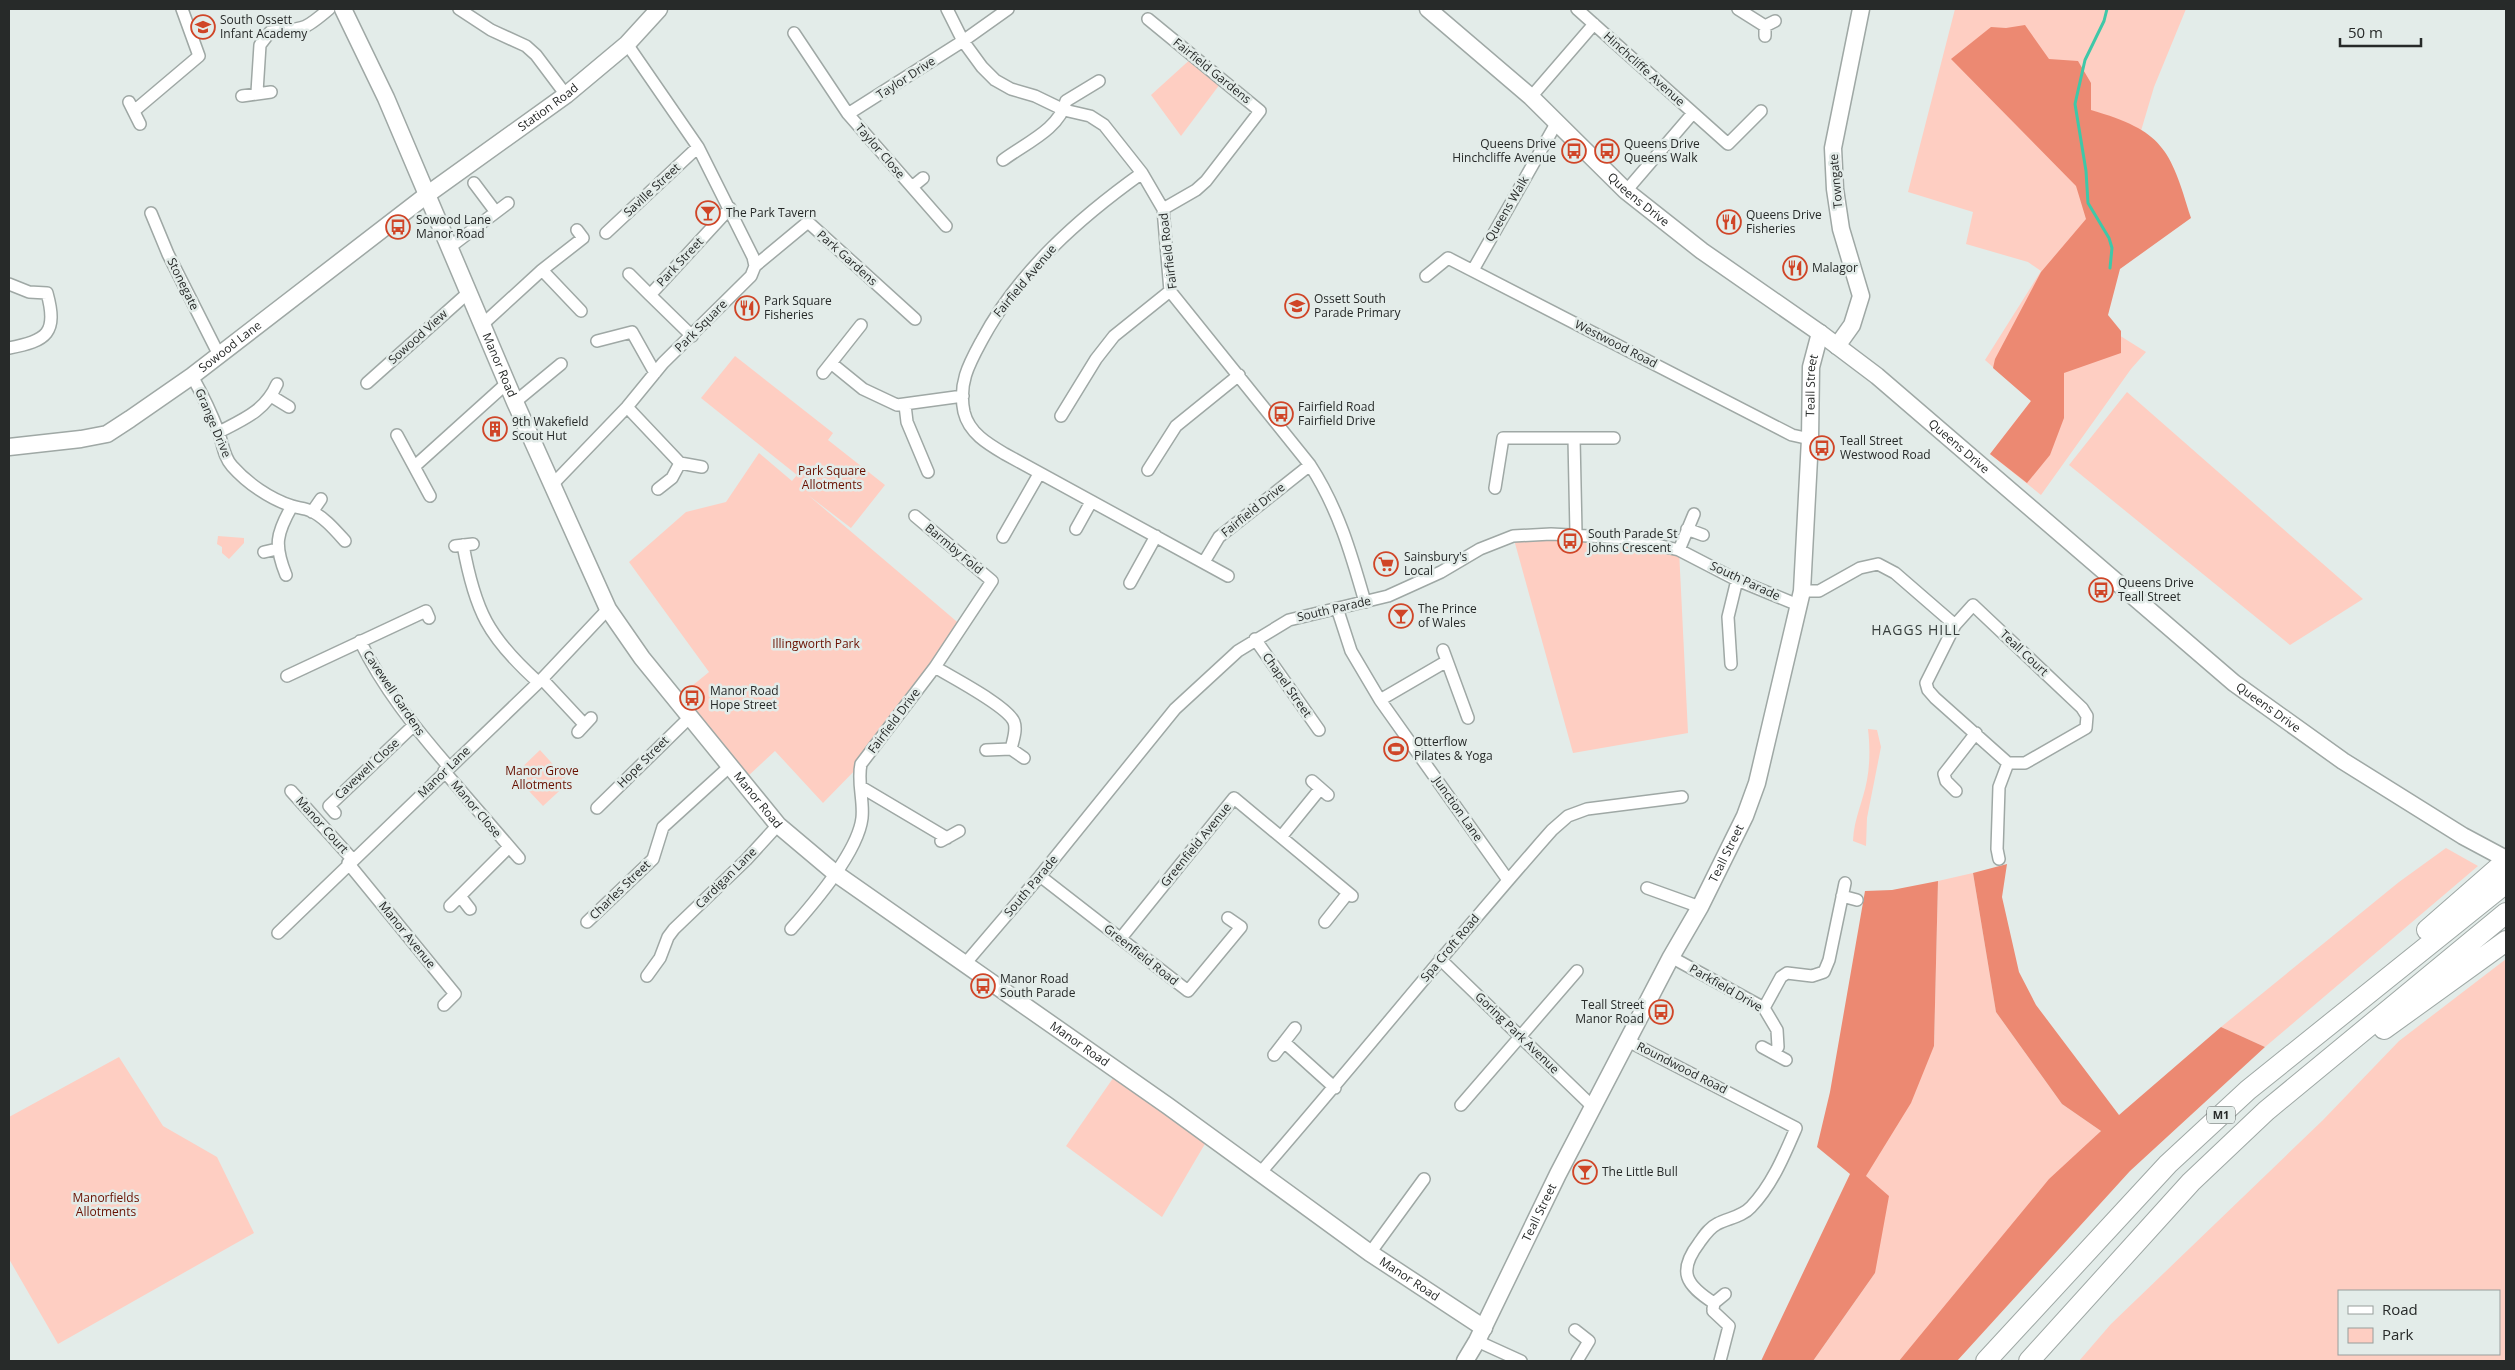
<svg xmlns="http://www.w3.org/2000/svg" width="2515" height="1370" font-family="'Open Sans',sans-serif">
	<style>
		.green { fill: #fecec2; fill-rule: evenodd }
		.forest { fill: #ec8972 }
		.lines { fill: none; stroke-linecap: round; stroke-linejoin: round }
		.stream { stroke: #3fc8a8; stroke-width: 3 }
		.street-casing { stroke: #9fa8a5; stroke-width: 14 }
		.secondary-casing { stroke: #9fa8a5; stroke-width: 19 }
		.highway-casing { stroke: #9fa8a5; stroke-width: 22 }
		.street { stroke: #fff; stroke-width: 11 }
		.secondary { stroke: #fff; stroke-width: 16 }
		.highway { stroke: #fff; stroke-width: 20 }
		.labels { text-anchor: middle; stroke-width: 5; stroke-linejoin: round; paint-order: stroke }
		.shield { fill: #e3ece9; stroke: #5f6463; stroke-width: 1 }
		.shield-label { font-size: 11px; font-weight: bold; fill: #272a29 }
		.poi-label { font-size: 12px; fill: #272a29; stroke: #e3ece9; text-anchor: start }
		.street-label { font-size: 12px; fill: #272a29; stroke: #e3ece9 }
		.park-label { font-size: 12px; fill: #681000; stroke: #e3ece9 }
		.neighbourhood-label { font-size: 14px; letter-spacing: 1px; fill: #373e3c; stroke: #e3ece9 }
	</style>
	<rect width="100%" height="100%" fill="#e3ece9"/>
	<path class="green" d="M1955,9h231l-32,78 -27,91 -88,107 107,67 -15,17 -90,126 -51,-41 41,-53 -46,-41 56,-89 -13,-9 -62,-18 7,-32 -65,-20z
		M1194,56l29,24 -42,56 -30,-41z
		M735,356l98,77 -5,7 57,45 -34,43 -43,-33 154,131 -101,138 -38,39 -48,-52 -28,26 -71,-78 33,-27 -80,-110 57,-50 40,-10 33,-49 33,28 5,-6 -96,-77z
		M2127,392l236,207 -73,46 -221,-180z
		M1551,534l128,16 9,183 -115,20 -60,-217z
		M218,536l26,2v5l-15,16 -7,-6v-6l-5,-3z
		M1868,729l9,1 4,17 -14,71 -1,28 -13,-5c1,-23 10,-39 14,-61 3,-16 3,-34 1,-51z
		M540,750l29,32 -26,24 -29,-31z
		M2446,848l32,18 -213,181 -44,-20 178,-145z
		M1973,873l23,139 66,92 39,27 -23,23 -179,207h-86l62,-88 -9,-97 68,-130 4,-165z
		M2506,959v402h-427l32,-37 212,-204 76,-79zM2339,1291h160v63h-160z
		M119,1057l44,69 54,31 37,76 -196,111 -49,-85v-142z
		M1118,1071l91,66 -47,80 -96,-71z"/>
	<path class="forest" d="M2025,25l24,34 29,2 13,22v27c72,21 79,38 100,108l-71,51 -12,46 13,16v22l-57,20v45l-14,37 -23,28 -37,-29 41,-53 -38,-33 2,-9 46,-87 45,-53 -10,-33 -125,-127 40,-32 15,1z
		M2007,864l-5,33 17,75 17,33 83,110 102,-88 44,20 -135,124 -173,190h-58l150,-182 52,-48 -39,-27 -66,-92 -23,-139z
		M1938,881l-4,165 -23,57 -45,73 23,20 -14,77 -62,88h-52l89,-187 -33,-27 13,-55 35,-201 27,-1z"/>
	<g class="lines">
		<path class="stream" d="M2107,9l-3,12 -19,39 -10,44 11,67 2,32 21,35 3,10 -2,20"/>
		<g class="street-casing">
			<path id="street" d="M459,9l32,21 35,16 10,9 30,40
				M947,9l16,32 19,26 13,13 16,9 24,7 29,14 26,6 14,9 38,48 21,36 7,82 140,174c28,43 41,88 55,137
				M1577,9l151,135 33,-33
				M1738,9l27,17
				M1148,19l112,92 -54,70 -10,9 -33,19
				M794,33l54,81 98,112
				M1765,36v-10l10,-5
				M257,92l3,-47 10,-13c34,-4 32,0 59,-23
				M242,96l29,-4
				M1531,97l63,-73
				M129,102l11,22
				M134,111l65,-55 -17,-47
				M848,114l115,-73 45,-32
				M1003,160c21,-16 57,-31 63,-59l33,-20
				M1142,173c-63,45 -123,98 -160,167 -13,24 -24,43 -18,72 5,21 24,32 41,42l223,122
				M474,183l21,28
				M912,187l11,-9
				M1626,191l67,-78
				M151,213l17,41 50,99
				M606,233l92,-86
				M450,247l58,-44
				M755,266l53,-44 107,97
				M542,270l39,41
				M1473,270l84,-148
				M629,274l21,21
				M1426,276l22,-18 344,177 18,4
				M9,284l20,8 18,1c11,40 0,48 -38,55
				M483,324l59,-54 41,-32 -6,-8
				M692,336l-42,-41 80,-87
				M597,341l35,-9 23,41
				M831,363l32,26 34,16 66,-9
				M823,373l38,-48
				M192,376c10,18 19,36 26,55 5,12 5,25 14,35 15,17 38,33 60,40 6,2 13,2 19,5 13,6 24,19 34,30
				M367,383l102,-91
				M271,396l18,11
				M515,402l46,-38
				M905,405l2,17 21,50
				M627,407l53,56 22,4
				M1061,416l35,-57 18,-23 56,-45
				M219,432c25,-13 46,-21 58,-48
				M397,435l33,61
				M1574,438l2,95
				M415,466l92,-83
				M1148,470l28,-44 63,-51
				M552,485l75,-78 36,-44 88,-87 4,-10 -2,-9 -55,-110 -71,-103
				M1495,488l8,-50h111
				M658,489l14,-11 8,-15
				M312,512l9,-13
				M1076,529l15,-27
				M1687,529l16,6
				M1003,537l36,-63
				M463,545c12,66 25,92 75,137
				M455,546l18,-2
				M1679,550l15,-36
				M264,552l13,-3
				M1204,562l15,-25 91,-72
				M286,575c-12,-30 -10,-41 6,-69
				M1130,583l26,-47
				M1802,591h17l41,-23 18,-4 17,9 60,52
				M1973,605l109,103 5,8 -1,12 -61,35h-17l-73,-65 -7,-8 -2,-7 29,-58z
				M1337,608l14,43 29,49 128,180
				M1255,639l64,91
				M360,641c23,47 55,87 89,126
				M1443,650l25,68
				M1731,664l-3,-47 9,-37
				M935,667c16,10 73,39 79,55 3,8 -1,18 -3,27
				M287,676l139,-65 3,7
				M542,679l42,45
				M1380,700l67,-39
				M578,732l13,-14
				M986,750l25,-1 13,9
				M444,771l75,87
				M1312,781l16,14
				M861,787l86,51
				M291,791l62,69
				M1956,791l-10,-10 -2,-7 32,-41
				M597,808l93,-91
				M335,813l-6,-7 84,-80
				M1281,837l39,-48
				M941,841l18,-10
				M1999,859l-2,-10 2,-62 9,-24
				M348,863l107,131 -11,11
				M1040,876l148,115 53,-64 -13,-9
				M1647,888l53,19
				M460,896l10,13
				M1842,896l15,4
				M450,906l59,-59
				M587,922l66,-63 10,-32 66,-60
				M1325,922l23,-29
				M791,929c23,-26 67,-77 71,-111 2,-18 -5,-36 -1,-54l74,-97 57,-86 -77,-65
				M278,933l264,-254 66,-70
				M1121,938l113,-140 118,98
				M1671,957l93,51 13,22 1,17 -4,6
				M1440,959l153,148
				M964,965l76,-89 135,-167 63,-58 51,-31 99,-24 53,-24 39,-23 33,-13 38,-2 75,4 53,12 58,30 61,25
				M647,976l13,-18 8,-21 6,-8 72,-69 32,-35
				M1764,1008l17,-31 6,-4 25,3 12,-4 5,-12 16,-77
				M1628,1041l168,87c-12,28 -24,57 -45,79 -9,10 -23,11 -34,17 -8,4 -13,12 -18,19 -22,29 -13,42 15,60
				M1284,1042l51,46
				M1762,1047l24,13
				M1274,1055l21,-27
				M1461,1105l116,-134
				M1261,1172c98,-113 192,-230 291,-342l16,-14 19,-7 95,-12
				M1370,1253l54,-74
				M1713,1309l1,-6 11,-9
				M1713,1311l16,15 -9,35
				M1575,1330l14,11 -12,20
				M1477,1341l44,20"/>
		</g>
		<g class="secondary-casing">
			<g id="secondary">
				<path id="s1" d="M343,9l43,89 129,304 93,207 34,49 136,167 57,48 333,233 202,147 114,75"/>
				<path id="s2" d="M1428,9l103,88 95,94 76,60 118,82 57,43 357,307 109,78 120,75 43,23"/>
				<path d="M1837,346l15,-21 9,-29 -20,-67 -6,-40 -2,-41 28,-139"/>
				<path id="s3" d="M9,447l72,-8 26,-5 23,-15 62,-43 236,-182 138,-99 61,-51 32,-35"/>
				<path id="s4" d="M1465,1361l12,-20 81,-167 113,-217 29,-50 45,-91 12,-33 45,-192 8,-152 1,-72 9,-34"/>
			</g>
		</g>
		<g class="highway-casing">
			<path id="highway" d="M2427,930l79,-69
				M2384,1029l122,-88
				M1986,1361l182,-197 80,-74 258,-207
				M2029,1361l162,-179 75,-71 240,-198"/>
		</g>
		<use href="#street" class="street"/>
		<use href="#secondary" class="secondary"/>
		<use href="#highway" class="highway"/>
	</g>
	<defs>
		<g id="school-ring" transform="scale(1.25)"><circle r="9.5" fill="#e3ece9" stroke="#d04527" stroke-width="1.5"/><path d="M0-5L7-2L0 1L-7-2ZM-4 1L0 2.5L4 1V4Q0 6-4 4Z" fill="#d04527"/></g>
		<g id="bus-ring" transform="scale(1.25)"><circle r="9.5" fill="#e3ece9" stroke="#d04527" stroke-width="1.5"/><path d="M-5-6H5V4H4V6H2V4H-2V6H-4V4H-5ZM-3.5-4V0h7V-4ZM-3.5 1.2v1.5H-2V1.2ZM2 1.2v1.5H3.5V1.2Z" fill="#d04527"/></g>
		<g id="bar-ring" transform="scale(1.25)"><circle r="9.5" fill="#e3ece9" stroke="#d04527" stroke-width="1.5"/><path d="M-6-5H6L.8 .8V4.5H3.5V6h-7V4.5H-.8V.8Z" fill="#d04527"/></g>
		<g id="restaurant-ring" transform="scale(1.25)"><circle r="9.5" fill="#e3ece9" stroke="#d04527" stroke-width="1.5"/><path d="M-5-6h1v4h1v-4h1v4h1v-4h1v5L-1.5 .5V6h-2V.5L-5-1ZM5-6V6H3V1.5H1.5Q1.5-4 5-6Z" fill="#d04527"/></g>
		<g id="building-ring" transform="scale(1.25)"><circle r="9.5" fill="#e3ece9" stroke="#d04527" stroke-width="1.5"/><path d="M-4-6H4V6H1V3H-1V6H-4ZM-2.5-4.3h1.7v1.8h-1.7ZM.8-4.3h1.7v1.8H.8ZM-2.5-1h1.7V.8h-1.7ZM.8-1h1.7V.8H.8Z" fill="#d04527"/></g>
		<g id="supermarket-ring" transform="scale(1.25)"><circle r="9.5" fill="#e3ece9" stroke="#d04527" stroke-width="1.5"/><path d="M-6-5.5h2.5l.6 2H6L4.5 2H-2.5L-4.4-4H-6ZM-1.5 3.2a1.3 1.3 0 1 0 .1 0ZM3 3.2a1.3 1.3 0 1 0 .1 0Z" fill="#d04527"/></g>
		<g id="stadium-ring" transform="scale(1.25)"><circle r="9.5" fill="#e3ece9" stroke="#d04527" stroke-width="1.5"/><path d="M0-5a6.5 5 0 1 0 0 10a6.5 5 0 1 0 0-10ZM-3.5-1.8h7v3.6h-7Z" fill="#d04527"/></g>
	</defs>
	<g fill-rule="evenodd">
		<use href="#school-ring" x="203" y="27"/>
		<use href="#bus-ring" x="1574" y="151"/>
		<use href="#bus-ring" x="1607" y="151"/>
		<use href="#bar-ring" x="708" y="213"/>
		<use href="#restaurant-ring" x="1729" y="222"/>
		<use href="#bus-ring" x="398" y="227"/>
		<use href="#restaurant-ring" x="1795" y="268"/>
		<use href="#school-ring" x="1297" y="306"/>
		<use href="#restaurant-ring" x="747" y="308"/>
		<use href="#bus-ring" x="1281" y="414"/>
		<use href="#building-ring" x="495" y="429"/>
		<use href="#bus-ring" x="1822" y="448"/>
		<use href="#bus-ring" x="1570" y="541"/>
		<use href="#supermarket-ring" x="1386" y="564"/>
		<use href="#bus-ring" x="2101" y="590"/>
		<use href="#bar-ring" x="1401" y="616"/>
		<use href="#bus-ring" x="692" y="698"/>
		<use href="#stadium-ring" x="1396" y="749"/>
		<use href="#bus-ring" x="983" y="986"/>
		<use href="#bus-ring" x="1661" y="1012"/>
		<use href="#bar-ring" x="1585" y="1172"/>
	</g>
	<g class="labels">
		<rect class="shield" x="2207" y="1106.5" width="28" height="17" rx="4"/>
		<g class="shield-label">
			<text x="2221" y="1119">M1</text>
		</g>
		<g class="poi-label">
			<text x="220" y="24">South Ossett<tspan x="220" dy="14">Infant Academy</tspan></text>
			<text x="1556" y="148" text-anchor="end">Queens Drive<tspan x="1556" dy="14">Hinchcliffe Avenue</tspan></text>
			<text x="1624" y="148">Queens Drive<tspan x="1624" dy="14">Queens Walk</tspan></text>
			<text x="726" y="217">The Park Tavern</text>
			<text x="1746" y="219">Queens Drive<tspan x="1746" dy="14">Fisheries</tspan></text>
			<text x="416" y="224">Sowood Lane<tspan x="416" dy="14">Manor Road</tspan></text>
			<text x="1812" y="272">Malagor</text>
			<text x="1314" y="303">Ossett South<tspan x="1314" dy="14">Parade Primary</tspan></text>
			<text x="764" y="305">Park Square<tspan x="764" dy="14">Fisheries</tspan></text>
			<text x="1298" y="411">Fairfield Road<tspan x="1298" dy="14">Fairfield Drive</tspan></text>
			<text x="512" y="426">9th Wakefield<tspan x="512" dy="14">Scout Hut</tspan></text>
			<text x="1840" y="445">Teall Street<tspan x="1840" dy="14">Westwood Road</tspan></text>
			<text x="1588" y="538">South Parade St<tspan x="1588" dy="14">Johns Crescent</tspan></text>
			<text x="1404" y="561">Sainsbury's<tspan x="1404" dy="14">Local</tspan></text>
			<text x="2118" y="587">Queens Drive<tspan x="2118" dy="14">Teall Street</tspan></text>
			<text x="1418" y="613">The Prince<tspan x="1418" dy="14">of Wales</tspan></text>
			<text x="710" y="695">Manor Road<tspan x="710" dy="14">Hope Street</tspan></text>
			<text x="1414" y="746">Otterflow<tspan x="1414" dy="14">Pilates &amp; Yoga</tspan></text>
			<text x="1000" y="983">Manor Road<tspan x="1000" dy="14">South Parade</tspan></text>
			<text x="1644" y="1009" text-anchor="end">Teall Street<tspan x="1644" dy="14">Manor Road</tspan></text>
			<text x="1602" y="1176">The Little Bull</text>
		</g>
		<g class="street-label">
			<text transform="translate(1644 69) rotate(42)" y="4">Hinchcliffe Avenue</text>
			<text transform="translate(1212 71) rotate(39)" y="4">Fairfield Gardens</text>
			<text transform="translate(906 78) rotate(-33)" y="4">Taylor Drive</text>
			<text dy="4" stroke="none"><textPath href="#s3" startOffset="648">Station Road</textPath></text>
			<text transform="translate(880 151) rotate(49)" y="4">Taylor Close</text>
			<text transform="translate(1836 181) rotate(-95)" y="4">Towngate</text>
			<text transform="translate(652 190) rotate(-43)" y="4">Saville Street</text>
			<text dy="4" stroke="none"><textPath href="#s2" startOffset="284">Queens Drive</textPath></text>
			<text transform="translate(1507 209) rotate(-60)" y="4">Queens Walk</text>
			<text transform="translate(1168 251) rotate(-97)" y="4">Fairfield Road</text>
			<text transform="translate(847 258) rotate(42)" y="4">Park Gardens</text>
			<text transform="translate(680 262) rotate(-47)" y="4">Park Street</text>
			<text transform="translate(1025 281) rotate(-50)" y="4">Fairfield Avenue</text>
			<text transform="translate(183 284) rotate(64)" y="4">Stonegate</text>
			<text transform="translate(701 326) rotate(-45)" y="4">Park Square</text>
			<text transform="translate(418 337) rotate(-42)" y="4">Sowood View</text>
			<text transform="translate(1616 344) rotate(27)" y="4">Westwood Road</text>
			<text dy="4" stroke="none"><textPath href="#s3" startOffset="250">Sowood Lane</textPath></text>
			<text dy="4" stroke="none"><textPath href="#s1" startOffset="389">Manor Road</textPath></text>
			<text dy="4" stroke="none"><textPath href="#s4" startOffset="1051">Teall Street</textPath></text>
			<text transform="translate(213 423) rotate(67)" y="4">Grange Drive</text>
			<text dy="4" stroke="none"><textPath href="#s2" startOffset="689">Queens Drive</textPath></text>
			<text transform="translate(1253 510) rotate(-39)" y="4">Fairfield Drive</text>
			<text transform="translate(954 549) rotate(40)" y="4">Barmby Fold</text>
			<text transform="translate(1745 581) rotate(25)" y="4">South Parade</text>
			<text transform="translate(1334 609) rotate(-13)" y="4">South Parade</text>
			<text transform="translate(2024 653) rotate(43)" y="4">Teall Court</text>
			<text transform="translate(1287 685) rotate(55)" y="4">Chapel Street</text>
			<text transform="translate(394 693) rotate(56)" y="4">Cavewell Gardens</text>
			<text dy="4" stroke="none"><textPath href="#s2" startOffset="1094">Queens Drive</textPath></text>
			<text transform="translate(894 721) rotate(-53)" y="4">Fairfield Drive</text>
			<text transform="translate(643 762) rotate(-45)" y="4">Hope Street</text>
			<text transform="translate(367 769) rotate(-43)" y="4">Cavewell Close</text>
			<text transform="translate(444 772) rotate(-44)" y="4">Manor Lane</text>
			<text dy="4" stroke="none"><textPath href="#s1" startOffset="899">Manor Road</textPath></text>
			<text transform="translate(476 809) rotate(50)" y="4">Manor Close</text>
			<text transform="translate(1458 809) rotate(55)" y="4">Junction Lane</text>
			<text transform="translate(322 825) rotate(48)" y="4">Manor Court</text>
			<text transform="translate(1196 845) rotate(-51)" y="4">Greenfield Avenue</text>
			<text dy="4" stroke="none"><textPath href="#s4" startOffset="571">Teall Street</textPath></text>
			<text transform="translate(726 878) rotate(-45)" y="4">Cardigan Lane</text>
			<text transform="translate(1031 886) rotate(-50)" y="4">South Parade</text>
			<text transform="translate(620 890) rotate(-44)" y="4">Charles Street</text>
			<text transform="translate(407 935) rotate(51)" y="4">Manor Avenue</text>
			<text transform="translate(1450 948) rotate(-50)" y="4">Spa Croft Road</text>
			<text transform="translate(1141 955) rotate(38)" y="4">Greenfield Road</text>
			<text transform="translate(1726 988) rotate(30)" y="4">Parkfield Drive</text>
			<text transform="translate(1517 1033) rotate(44)" y="4">Goring Park Avenue</text>
			<text dy="4" stroke="none"><textPath href="#s1" startOffset="1304">Manor Road</textPath></text>
			<text transform="translate(1682 1068) rotate(27)" y="4">Roundwood Road</text>
			<text dy="4" stroke="none"><textPath href="#s4" startOffset="166">Teall Street</textPath></text>
			<text dy="4" stroke="none"><textPath href="#s1" startOffset="1709">Manor Road</textPath></text>
		</g>
		<g class="park-label">
			<text x="832" y="475">Park Square<tspan x="832" dy="14">Allotments</tspan></text>
			<text x="816" y="648">Illingworth Park</text>
			<text x="542" y="775">Manor Grove<tspan x="542" dy="14">Allotments</tspan></text>
			<text x="106" y="1202">Manorfields<tspan x="106" dy="14">Allotments</tspan></text>
		</g>
		<g class="neighbourhood-label">
			<text x="1916" y="635">HAGGS HILL</text>
		</g>
	</g>
	<rect width="2515" height="1370" fill="none" stroke="#272a29" stroke-width="20"/>
	<rect x="2338" y="1290" width="162" height="65" fill="#e3ece9" stroke="#989e9c"/>
	<rect x="2348" y="1306" width="25" height="8" fill="#ffffff" stroke="#989e9c"/>
	<text x="2382" y="1315" font-size="15" fill="#272a29">Road</text>
	<rect x="2348" y="1328" width="25" height="15" fill="#fecec2" stroke="#989e9c"/>
	<text x="2382" y="1340" font-size="15" fill="#272a29">Park</text>
	<path d="M2340 38v8h81v-8" fill="none" stroke="#272a29" stroke-width="2.5"/>
	<text x="2348" y="38" font-size="15" fill="#272a29" stroke="#e3ece9" stroke-width="4" paint-order="stroke">50 m</text>
</svg>
